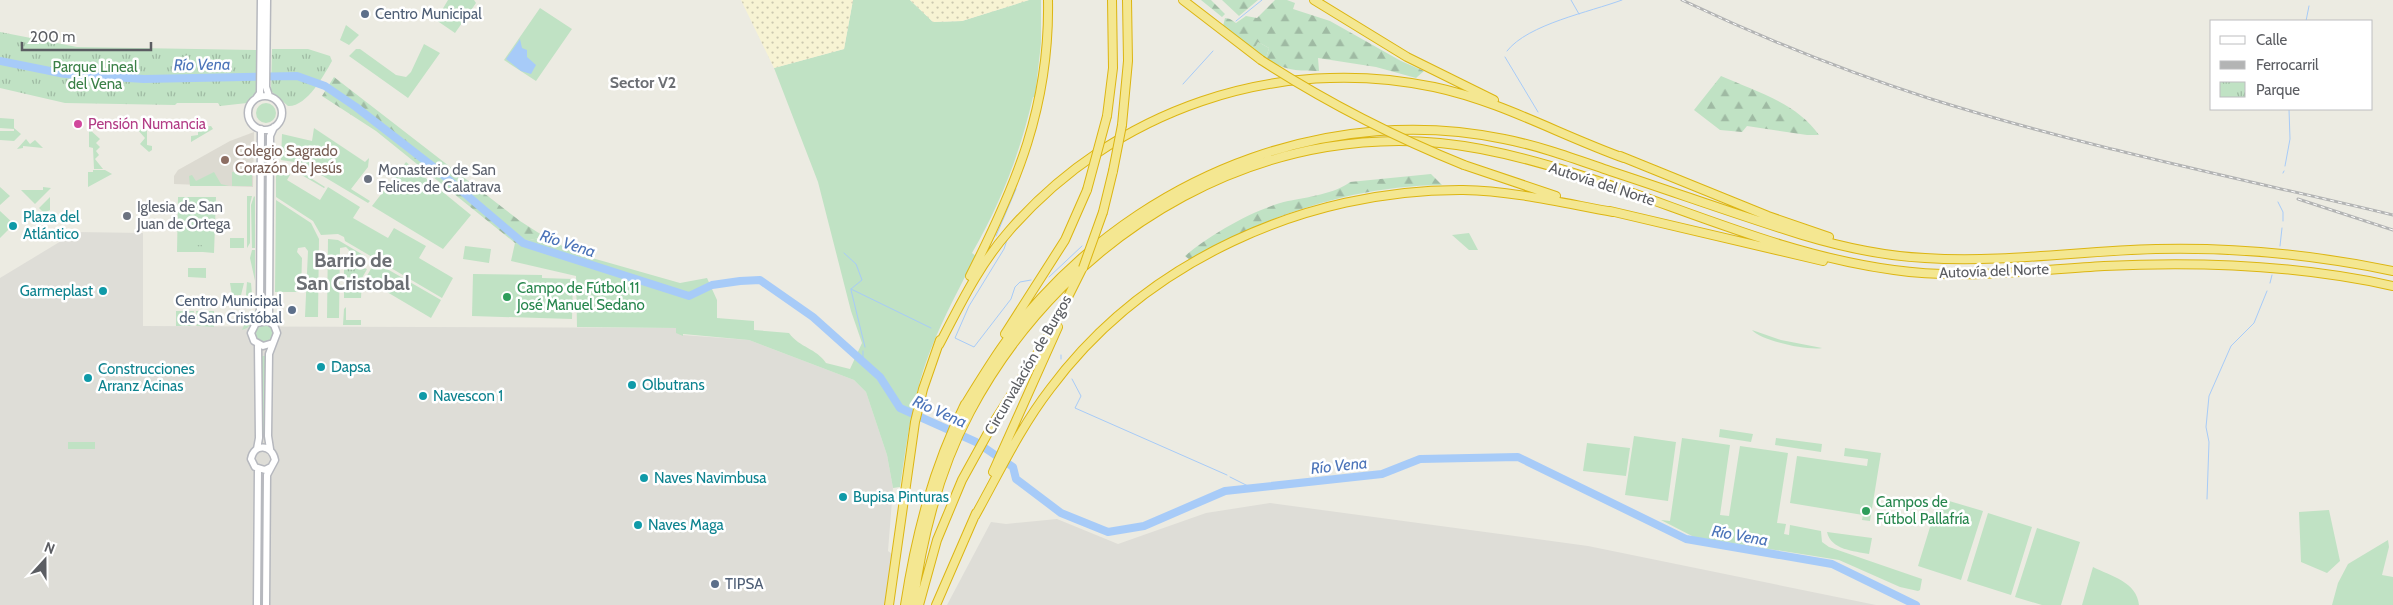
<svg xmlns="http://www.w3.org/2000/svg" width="2393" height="605" font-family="Cabin,sans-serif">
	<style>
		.industrial { fill: #deddd7 }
		.education { fill: #dcdad1 }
		.green { fill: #c0e2c4 }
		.forest { fill: url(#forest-firs) }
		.sand { fill: url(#sand-dots) }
		.park { fill: url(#park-tufts) }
		.water { fill: #a7cbf8 }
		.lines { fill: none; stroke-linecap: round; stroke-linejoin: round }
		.stream { stroke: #a7cbf8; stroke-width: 1 }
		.river { stroke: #a7cbf8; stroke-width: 8 }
		.secondary-casing { stroke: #b6b8be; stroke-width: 9 }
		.highway-casing { stroke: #dcb512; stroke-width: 10 }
		.secondary { stroke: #fff; stroke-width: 6 }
		.highway { stroke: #f4e791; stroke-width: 8 }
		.rail-casing { stroke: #b3b4b4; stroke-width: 3 }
		.rail { stroke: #fff; stroke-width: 1; stroke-dasharray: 4; stroke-linecap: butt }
		.highway-bridge-casing { stroke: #dcb512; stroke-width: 10; stroke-linecap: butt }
		.highway-bridge { stroke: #f4e791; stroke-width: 8 }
		.service-dot { fill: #5c6f8a; stroke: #fff; stroke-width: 2 }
		.hotel-dot { fill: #d1479c; stroke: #fff; stroke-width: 2 }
		.education-dot { fill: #8d6e63; stroke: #fff; stroke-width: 2 }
		.worship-dot { fill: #6b7280; stroke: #fff; stroke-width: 2 }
		.culture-dot { fill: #0f9aa8; stroke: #fff; stroke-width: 2 }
		.leisure-dot { fill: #2e9e5b; stroke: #fff; stroke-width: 2 }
		.labels { text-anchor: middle; stroke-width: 5; stroke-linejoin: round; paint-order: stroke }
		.service-label { font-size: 15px; fill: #4e5e75; stroke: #fff; text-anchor: start }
		.park-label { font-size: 15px; fill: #3b8047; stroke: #fff }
		.hotel-label { font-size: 15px; fill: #b23c85; stroke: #fff; text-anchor: start }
		.education-label { font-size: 15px; fill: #785e54; stroke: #fff; text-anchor: start }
		.worship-label { font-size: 15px; fill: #5b616d; stroke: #fff; text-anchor: start }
		.street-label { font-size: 15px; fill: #5b5d62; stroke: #fff }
		.culture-label { font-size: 15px; fill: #0d838f; stroke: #fff; text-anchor: start }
		.leisure-label { font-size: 15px; fill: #27864d; stroke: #fff; text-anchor: start }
		.water-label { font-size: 16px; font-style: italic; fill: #4c74b9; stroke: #fff }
		.neighbourhood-label { font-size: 16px; font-weight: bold; fill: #6c6f74; stroke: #fff }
		.district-label { font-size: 20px; font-weight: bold; fill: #6c6f74; stroke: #fff }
	</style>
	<defs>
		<pattern id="forest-firs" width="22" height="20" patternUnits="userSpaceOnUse" patternTransform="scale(1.25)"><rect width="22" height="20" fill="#c0e2c4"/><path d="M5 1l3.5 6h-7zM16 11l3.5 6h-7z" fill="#9fbaa3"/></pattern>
		<pattern id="sand-dots" width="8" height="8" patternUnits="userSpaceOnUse" patternTransform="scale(1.25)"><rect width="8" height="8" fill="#f7f3d3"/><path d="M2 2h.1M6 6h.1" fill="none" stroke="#cbc8af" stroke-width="1.8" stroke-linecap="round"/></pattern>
		<pattern id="park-tufts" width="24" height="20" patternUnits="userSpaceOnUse" patternTransform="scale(1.25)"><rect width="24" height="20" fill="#c0e2c4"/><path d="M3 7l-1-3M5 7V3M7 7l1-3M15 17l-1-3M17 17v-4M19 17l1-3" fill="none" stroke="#9fbaa3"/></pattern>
	</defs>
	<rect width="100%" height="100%" fill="#ecebe2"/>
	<path class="industrial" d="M76,232l67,1v93l534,2 6,7 66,5 105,40 12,12 21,63 6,33 -5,63 4,3 -7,51h-885v-327z
		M1270,503l318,43 288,59h-929l44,-83 15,2 51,-5 61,25 88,-31z"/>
	<path class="education" d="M254,132l-1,55 -79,-3v-8l4,-6 52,-29z"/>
	<path class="green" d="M448,0h26l2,3 -21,30 -19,-13z
		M853,0h57l23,22 29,-1 67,-21h12v43l-6,54h-2c-13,56 -32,106 -61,156l4,3c-22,42 -46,86 -58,133 -9,32 -13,65 -18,98l-7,1 -6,-33 -21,-63 -12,-12 -105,-40 -66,-6v2l-7,-3v-5l-99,-1 -1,-51 -65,-15 4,-18 30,-6 33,17 102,29 27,-5 10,22v18l37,3v9l35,3c11,15 27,15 37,30l24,6 12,-26 -11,-32 -33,-129 -44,-114 70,-19z
		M540,8l32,21 -36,52 -32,-21z
		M346,25l13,10 -10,10 -9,-5z
		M1258,42l11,6 -3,10 -12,-9z
		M424,44l16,9 -32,45 -59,-42 7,-7h4l36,26 10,2 5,-5z
		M256 113a10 10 0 1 1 20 0a10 10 0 1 1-20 0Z
		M0,118l14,1v9l7,6 -7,7 -14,-1v-9h14v-2l-14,-1z
		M211,126l2,3 -22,13v-6l7,-1v-3l6,-1v-4z
		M314,128l51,34 4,-4 -1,9 -17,22 19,12 -2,2 -67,-40 -20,-3 1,-26 30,7z
		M89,129l11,10 -4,4 4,4 -4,4 3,4 -4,4 8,10h-9l-1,-21 -4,-1z
		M137,129l10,1v15l5,1v4l-3,2 -9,-8 5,-6z
		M26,139l4,5 5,-4 8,8 -20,-2v2l-6,1z
		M264,142h4l-1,53h-3z
		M406,162l65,53 -28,34 -71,-43z
		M287,166l11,4 27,17 -1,1 -31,-18 -2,2 -5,-3z
		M278,168h4l8,7 -3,5 33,20 8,-13 32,20 -7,11 35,20 6,-10 32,18 -7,12 34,20 -11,20 -97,-57 -1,-4 -6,-3 -17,1 -8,-14 -37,-24v-24z
		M93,170h12l7,4 -24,13v-15h5z
		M214,172l7,12 8,2h-39l-1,-10 3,-1 4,6z
		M232,172h20v14h-20z
		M0,187l10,9 -10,9z
		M43,187l8,1 -16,16 -14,-14h22z
		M247,196h5l-2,8v39l-3,5z
		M254,196l1,1v51h-3l-1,-43z
		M50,197v13l-6,3 -5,-5z
		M178,197h38l-2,56 -11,-1v-7h-14v7h-12z
		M264,198h3v49h-4z
		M276,200l35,23 8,16 -1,78h-13l3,-66 -3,-4 -7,1 -1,4 5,6 -1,34h-26z
		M0,211l14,13 -14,14z
		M1469,233l9,17h-9l-17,-15z
		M230,238h14v10h-14z
		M328,239l10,1 27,16 -3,11 5,2 -1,2 -22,-6v-8l4,-2 1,-5 -3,-3 -6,1 -1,70h-12z
		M465,246l26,3 -2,14 -26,-4z
		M252,250h3v31l-5,-23z
		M263,251h4l-1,55h-3z
		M375,262l66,38 -10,18 -66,-39z
		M188,268h18v10l-18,-1z
		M473,274l69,1v3l31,1 -1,40 -100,-3z
		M344,280h18l-1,18h-17z
		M247,282l4,1 1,12 -3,11h-4z
		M230,283h14l-3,12h-9z
		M346,307v13h15v5h-18l1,-16z
		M176,311h18l-2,12 2,3h-18z
		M196,311h18v16l-18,-1 2,-3z
		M250,311h7c-1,8 -6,17 -15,19z
		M255 333a9 9 0 1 1 18 0a9 9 0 1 1-18 0Z
		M1752,330l29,10 41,8c-13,3 -61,-7 -70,-18z
		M262,356h4l-1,78h-3z
		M1720,429l33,5 -2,8 -32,-5z
		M1634,436l42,6 -8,59 -43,-6z
		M1682,438l48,7 -10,70 9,1 11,-70 48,7 -11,70 9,1 -2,10 5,1 1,-10 31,6 1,11 7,5 93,32 -2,11 -2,1 -18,-4 -61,-27 -145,-23 -33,-17 9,1z
		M1776,438l46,6 -1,8 -46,-7z
		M68,442h27v7h-27z
		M1587,443l43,5 -4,28 -43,-5z
		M1845,448l36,5 -11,68 -8,-1 1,-5 -73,-12 7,-47 70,10 1,-7 -24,-3z
		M261,483h4l-1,116h-4z
		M1939,498l44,13 -22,69 -43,-14z
		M2329,510l11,51 -13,12 -26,-11 -2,-50z
		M1988,513l44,14 -21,68 -44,-14z
		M2037,528l43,14 -19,63h-19l-27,-8z
		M1827,532l45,6 -3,16c-15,-3 -38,-4 -42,-22z
		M2388,540l1,7 -7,28 11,2v28h-61l6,-22 10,-19z
		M2093,567c18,9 44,15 46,38h-57z"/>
	<path class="forest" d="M1201,0h10l14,14 -3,3z
		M1222,0h36l-19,16z
		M1275,0h12l8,3 -2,6 37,12 71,40 23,10 -8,7 -40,-11 -58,-9 1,13c-23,0 -34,0 -53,-13l3,-10 -11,-6 -4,7 -31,-23 2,-8 5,1 6,4 10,-7 11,2z
		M1721,76c34,15 76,27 98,59h-12l-60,-9 -5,6 -22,-2 -26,-20z
		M334,77l186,144 25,16 -30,6 -139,-112 -54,-35z
		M1431,174l11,11c-90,1 -175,30 -252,75l-5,-4c24,-21 71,-48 103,-55 17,-3 49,-8 62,-19z"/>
	<path class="sand" d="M741,0h112l-9,49 -70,19z
		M910,0h119l-67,21 -29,1z"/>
	<path class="park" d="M0,32l77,15 180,3 -1,43 -9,10 -27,3 -2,-3h-41l-2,2 -110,-2 -65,-15z
		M272,49h36l22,7 2,5c-8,14 -25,46 -44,45l-17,-15z
		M189,245h14v7h-14z
		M344,265l22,6 -4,7h-18z"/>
	<path class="water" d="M520,39l2,9 5,2v7l9,8 -5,9 -10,-3 -15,-12z"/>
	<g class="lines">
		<path class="stream" d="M1571,0l8,14
			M1236,21l26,-21
			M2306,21l3,-15
			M1507,51c21,-27 83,-39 115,-51
			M1505,57l33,55
			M1183,84l30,-33
			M2285,166l5,-27 -1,-30
			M2283,173l1,-2
			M2278,202l5,10v9
			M996,236l20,-47
			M1007,240l-3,9 -35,57 -14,32 19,9 37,-48 4,-12 5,-5 11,-2
			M2280,246l2,-18
			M844,253l12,11 6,16 -11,9
			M1049,277l33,-31
			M2270,283l2,-8
			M851,289l80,39
			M851,290l14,57
			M863,351v11
			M1061,359v-4
			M1072,379l9,17 -6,12 152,67
			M1230,477l24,12
			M2207,499l2,-57 -3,-15 3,-31 22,-50 23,-23 13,-32"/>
		<path class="river" d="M0,61l65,13 79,5 153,-3 28,10 31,21 80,62 87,74 166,53 23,-11 28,-4 20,-1 53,37 67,60 20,31 76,34 37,25 3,12 45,34 47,19 36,-6 81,-35 157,-17 38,-15 98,-2 168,82 146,25 84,41"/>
		<g class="secondary-casing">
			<path id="secondary" d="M267,0l-1,87 3,9
				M248 113a17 17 0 1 1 34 0a17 17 0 1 1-34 0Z
				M257,97l3,-4 1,-93
				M258,322l2,-13 1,-180
				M272,323l-3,-10 1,-177 4,-9
				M257,449l2,-11 -1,-93
				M270,449l-2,-13 1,-82 8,-21 -3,-8 -6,-4 -12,2 -5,10 3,8 9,5 10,-3
				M257,605l1,-136
				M266,605l1,-130 8,-15c-3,-16 -21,-17 -24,-1l4,8 10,3 6,-3"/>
		</g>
		<g class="highway-casing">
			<path id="highway" d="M1183,0l78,60
				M1314,0l93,57 87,43
				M1107,116l6,-48 -1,-68
				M1122,125l6,-64 -1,-61
				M1620,156l148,60 61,21
				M1464,165l92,31
				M1610,211l213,50
				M1103,212l10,-41
				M970,276c47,-92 80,-171 78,-276
				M1005,334l60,-94 22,-50
				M939,345c21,-40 40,-80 70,-114 105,-121 267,-177 425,-144 66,14 126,48 190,71
				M963,408c24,-39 47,-77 78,-110 116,-127 293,-194 463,-159 36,7 71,20 106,32 64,21 128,44 192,64 40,12 81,21 123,23 77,5 154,-7 231,-9 80,-2 159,6 237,22
				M993,472l65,-145
				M975,516c24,-43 45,-88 75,-127 95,-128 256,-200 413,-199 51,1 100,13 150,22
				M889,605l26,-183 8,-33 17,-49
				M905,605c11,-71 28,-137 60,-201
				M913,605c9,-67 25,-133 57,-193 97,-183 302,-304 511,-263 141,27 270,102 413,121 69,10 141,0 210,-4 98,-5 194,-1 289,20
				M919,605l18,-65 25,-60 32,-58 55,-87 33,-66
				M936,605l40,-92"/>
		</g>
		<use href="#secondary" class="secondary"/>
		<use href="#highway" class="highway"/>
		<g class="rail-casing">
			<path id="rail" d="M1682,0c80,38 162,71 246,98 152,48 310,80 465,117
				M2298,199l95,31"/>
		</g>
		<use href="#rail" class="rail"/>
		<g class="highway-bridge-casing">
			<path id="highway-bridge" d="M1261,60c65,42 131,76 203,105
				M1113,171l9,-46
				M1087,190l20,-74
				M1083,268l20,-56"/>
		</g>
		<use href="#highway-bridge" class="highway-bridge"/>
	</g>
	<g class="service-dot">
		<circle cx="365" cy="14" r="5"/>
		<circle cx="292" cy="310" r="5"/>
		<circle cx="715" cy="584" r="5"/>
	</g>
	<circle class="hotel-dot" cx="78" cy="124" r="5"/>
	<circle class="education-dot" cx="225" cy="160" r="5"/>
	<g class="worship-dot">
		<circle cx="368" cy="179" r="5"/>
		<circle cx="127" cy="216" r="5"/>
	</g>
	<g class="culture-dot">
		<circle cx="13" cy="226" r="5"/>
		<circle cx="103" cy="291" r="5"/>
		<circle cx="321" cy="367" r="5"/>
		<circle cx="88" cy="378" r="5"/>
		<circle cx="632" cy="385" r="5"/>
		<circle cx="423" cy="396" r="5"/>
		<circle cx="644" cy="478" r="5"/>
		<circle cx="843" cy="497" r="5"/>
		<circle cx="638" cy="525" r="5"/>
	</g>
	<g class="leisure-dot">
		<circle cx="507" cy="297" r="5"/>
		<circle cx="1866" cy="511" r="5"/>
	</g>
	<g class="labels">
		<g class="service-label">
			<text x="375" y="19">Centro Municipal</text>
			<text x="282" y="306" text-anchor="end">Centro Municipal<tspan x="282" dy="17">de San Cristóbal</tspan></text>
			<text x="725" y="589">TIPSA</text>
		</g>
		<g class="park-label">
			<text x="95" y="72">Parque Lineal<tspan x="95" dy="17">del Vena</tspan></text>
		</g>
		<g class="hotel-label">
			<text x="88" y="129">Pensión Numancia</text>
		</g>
		<g class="education-label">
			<text x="235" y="156">Colegio Sagrado<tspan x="235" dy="17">Corazón de Jesús</tspan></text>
		</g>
		<g class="worship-label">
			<text x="378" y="175">Monasterio de San<tspan x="378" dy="17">Felices de Calatrava</tspan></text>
			<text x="137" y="212">Iglesia de San<tspan x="137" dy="17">Juan de Ortega</tspan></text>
		</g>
		<g class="street-label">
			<text transform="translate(1602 184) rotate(18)" y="5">Autovía del Norte</text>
			<text transform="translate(1994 271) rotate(-2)" y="5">Autovía del Norte</text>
			<text transform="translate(1028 365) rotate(-60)" y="5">Circunvalación de Burgos</text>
		</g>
		<g class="culture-label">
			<text x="23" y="222">Plaza del<tspan x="23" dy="17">Atlántico</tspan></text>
			<text x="93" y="296" text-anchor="end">Garmeplast</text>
			<text x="331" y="372">Dapsa</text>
			<text x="98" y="374">Construcciones<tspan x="98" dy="17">Arranz Acinas</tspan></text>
			<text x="642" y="390">Olbutrans</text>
			<text x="433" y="401">Navescon 1</text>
			<text x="654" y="483">Naves Navimbusa</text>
			<text x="853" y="502">Bupisa Pinturas</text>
			<text x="648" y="530">Naves Maga</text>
		</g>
		<g class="leisure-label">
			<text x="517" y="293">Campo de Fútbol 11<tspan x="517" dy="17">José Manuel Sedano</tspan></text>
			<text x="1876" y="507">Campos de<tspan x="1876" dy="17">Fútbol Pallafría</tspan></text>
		</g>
		<g class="water-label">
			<text transform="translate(202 64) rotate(-1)" y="6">Río Vena</text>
			<text transform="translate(568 243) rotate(18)" y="6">Río Vena</text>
			<text transform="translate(940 411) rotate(24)" y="6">Río Vena</text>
			<text transform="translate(1339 465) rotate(-6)" y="6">Río Vena</text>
			<text transform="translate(1740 535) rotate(10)" y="6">Río Vena</text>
		</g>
		<g class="neighbourhood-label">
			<text x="643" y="88">Sector V2</text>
		</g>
		<g class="district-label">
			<text x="353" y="267">Barrio de<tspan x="353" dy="23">San Cristobal</tspan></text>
		</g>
	</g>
	<rect x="2210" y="20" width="162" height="90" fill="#ffffff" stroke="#bdbec0"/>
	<rect x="2220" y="36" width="25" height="8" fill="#ffffff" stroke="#bdbec0"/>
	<text x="2256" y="45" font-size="15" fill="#5b5d62">Calle</text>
	<rect x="2220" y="61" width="25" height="8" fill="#b3b4b4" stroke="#bdbec0"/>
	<text x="2256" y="70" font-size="15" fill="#5b5d62">Ferrocarril</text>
	<rect x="2220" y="82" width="25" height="15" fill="url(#park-tufts)" stroke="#bdbec0"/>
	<text x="2256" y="95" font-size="15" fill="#5b5d62">Parque</text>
	<g transform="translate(45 560) rotate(21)" stroke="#ffffff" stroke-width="4" paint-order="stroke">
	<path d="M0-4L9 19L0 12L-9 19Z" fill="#5b5d62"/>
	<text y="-8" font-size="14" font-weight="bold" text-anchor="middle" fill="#5b5d62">N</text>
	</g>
	<path d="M22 42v8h129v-8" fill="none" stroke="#5b5d62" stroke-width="2.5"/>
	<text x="30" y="42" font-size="15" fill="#5b5d62" stroke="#ffffff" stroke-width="4" paint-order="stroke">200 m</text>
</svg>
